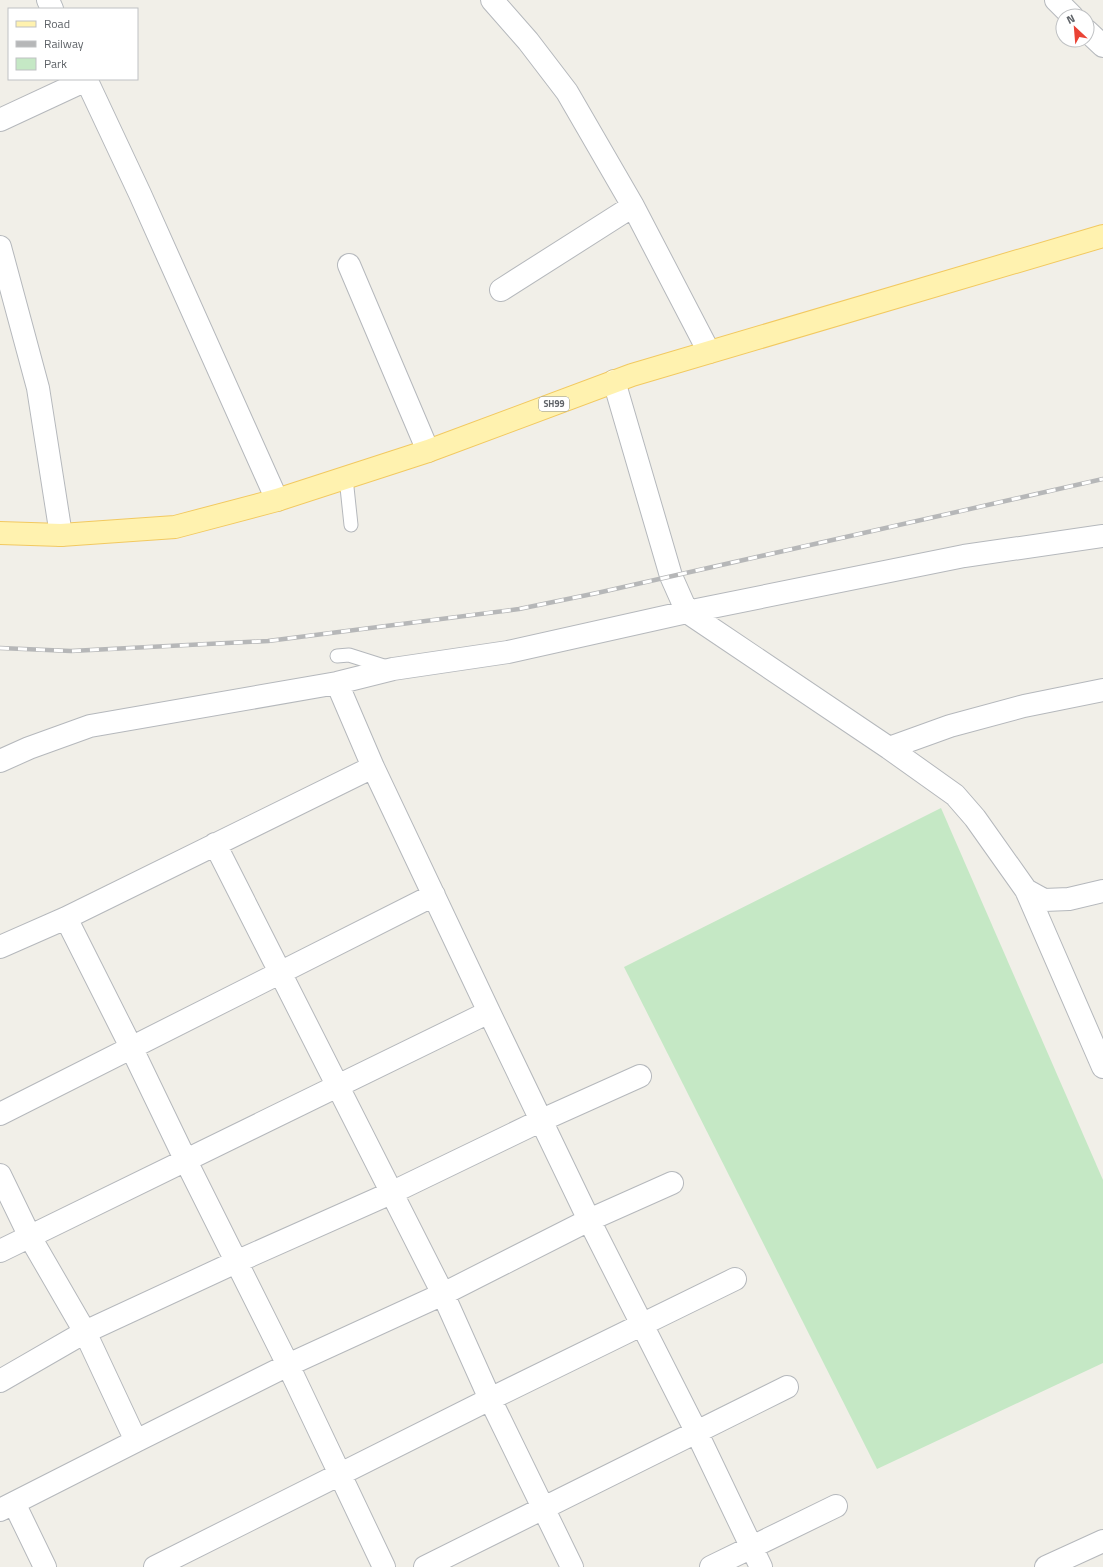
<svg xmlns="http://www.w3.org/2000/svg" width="1103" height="1567" font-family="'Titillium Web',sans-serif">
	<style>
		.green { fill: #c5e8c5 }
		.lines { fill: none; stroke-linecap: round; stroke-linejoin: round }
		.service-casing { stroke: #b5b8bc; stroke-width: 15 }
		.minor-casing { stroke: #b5b8bc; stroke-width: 24 }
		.primary-casing { stroke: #f2c960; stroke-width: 24 }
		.service { stroke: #fff; stroke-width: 13 }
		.minor { stroke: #fff; stroke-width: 22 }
		.primary { stroke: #fff2af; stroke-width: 22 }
		.rail-casing { stroke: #b6b7b8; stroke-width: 4.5 }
		.rail { stroke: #fff; stroke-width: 3; stroke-dasharray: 9; stroke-linecap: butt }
		.labels { text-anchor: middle; stroke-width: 3; stroke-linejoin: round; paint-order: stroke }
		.shield { fill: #fff; stroke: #8f9295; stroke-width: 1 }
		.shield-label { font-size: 9px; font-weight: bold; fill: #5f6368 }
	</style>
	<rect width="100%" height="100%" fill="#f1efe8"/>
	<path class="green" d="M941,808l162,372v183l-226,106 -253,-502z"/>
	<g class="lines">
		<g class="service-casing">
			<path id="service" d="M346,478l5,47
				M337,656l12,-1 41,13"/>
		</g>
		<g class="minor-casing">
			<path id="minor" d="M48,0l4,9
				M492,0l36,41 39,51 66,114 76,146
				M1056,0l16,16
				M1087,31l16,15
				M86,79l54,115 137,306
				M0,120l86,-40
				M0,247l38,141 23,147
				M349,265l79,186
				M501,290l132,-84
				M614,381l57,195 16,36 202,136 66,47 20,23 51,72 18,10 25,-1 34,-8
				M337,683l36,84 116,245 100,208 107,211 65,136
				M889,748l61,-22 74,-20 79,-16
				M0,761l29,-13 61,-22 247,-43 56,-14 115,-17 179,-40 277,-56 139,-20
				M215,844l228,450 47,105 82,168
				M1026,890l77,177
				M66,918l66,131 54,112 102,204 96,202
				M0,947l66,-29 307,-151
				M0,1114l434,-219
				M0,1175l30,62 55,95 51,109 -136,69
				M0,1251l489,-239
				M0,1381l85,-49 151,-70 155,-69 151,-73 98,-44
				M136,1441l152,-76 155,-71 146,-74 83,-37
				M14,1503l31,64
				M155,1567l335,-168 245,-120
				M425,1567l362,-180
				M711,1567l125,-61
				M1046,1567l57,-26"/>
		</g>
		<g class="primary-casing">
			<path id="primary" d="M0,533l61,2 114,-8 102,-27 151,-49 204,-76 471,-139"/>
		</g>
		<use href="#service" class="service"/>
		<use href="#minor" class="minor"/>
		<use href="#primary" class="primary"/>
		<g class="rail-casing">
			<path id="rail" d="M0,648l71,3 197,-10 251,-32 78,-16 506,-114"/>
		</g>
		<use href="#rail" class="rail"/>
	</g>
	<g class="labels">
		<rect class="shield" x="539" y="397" width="30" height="14" rx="3"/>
		<g class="shield-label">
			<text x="554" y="407">SH99</text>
		</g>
	</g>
	<rect x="8" y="8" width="130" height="72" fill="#ffffff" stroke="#bfc1c3"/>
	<rect x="16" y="21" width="20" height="6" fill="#fff2af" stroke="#bfc1c3"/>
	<text x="44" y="28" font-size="12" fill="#5f6368">Road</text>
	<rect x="16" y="41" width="20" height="6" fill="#b6b7b8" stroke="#bfc1c3"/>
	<text x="44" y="48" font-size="12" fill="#5f6368">Railway</text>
	<rect x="16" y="58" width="20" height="12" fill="#c5e8c5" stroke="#bfc1c3"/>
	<text x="44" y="68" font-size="12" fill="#5f6368">Park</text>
	<g transform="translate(1075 28) rotate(334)"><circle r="19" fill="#ffffff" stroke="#bfc1c3"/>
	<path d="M0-3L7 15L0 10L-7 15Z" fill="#ea4335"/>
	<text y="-6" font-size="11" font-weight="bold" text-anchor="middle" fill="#5f6368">N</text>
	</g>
</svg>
